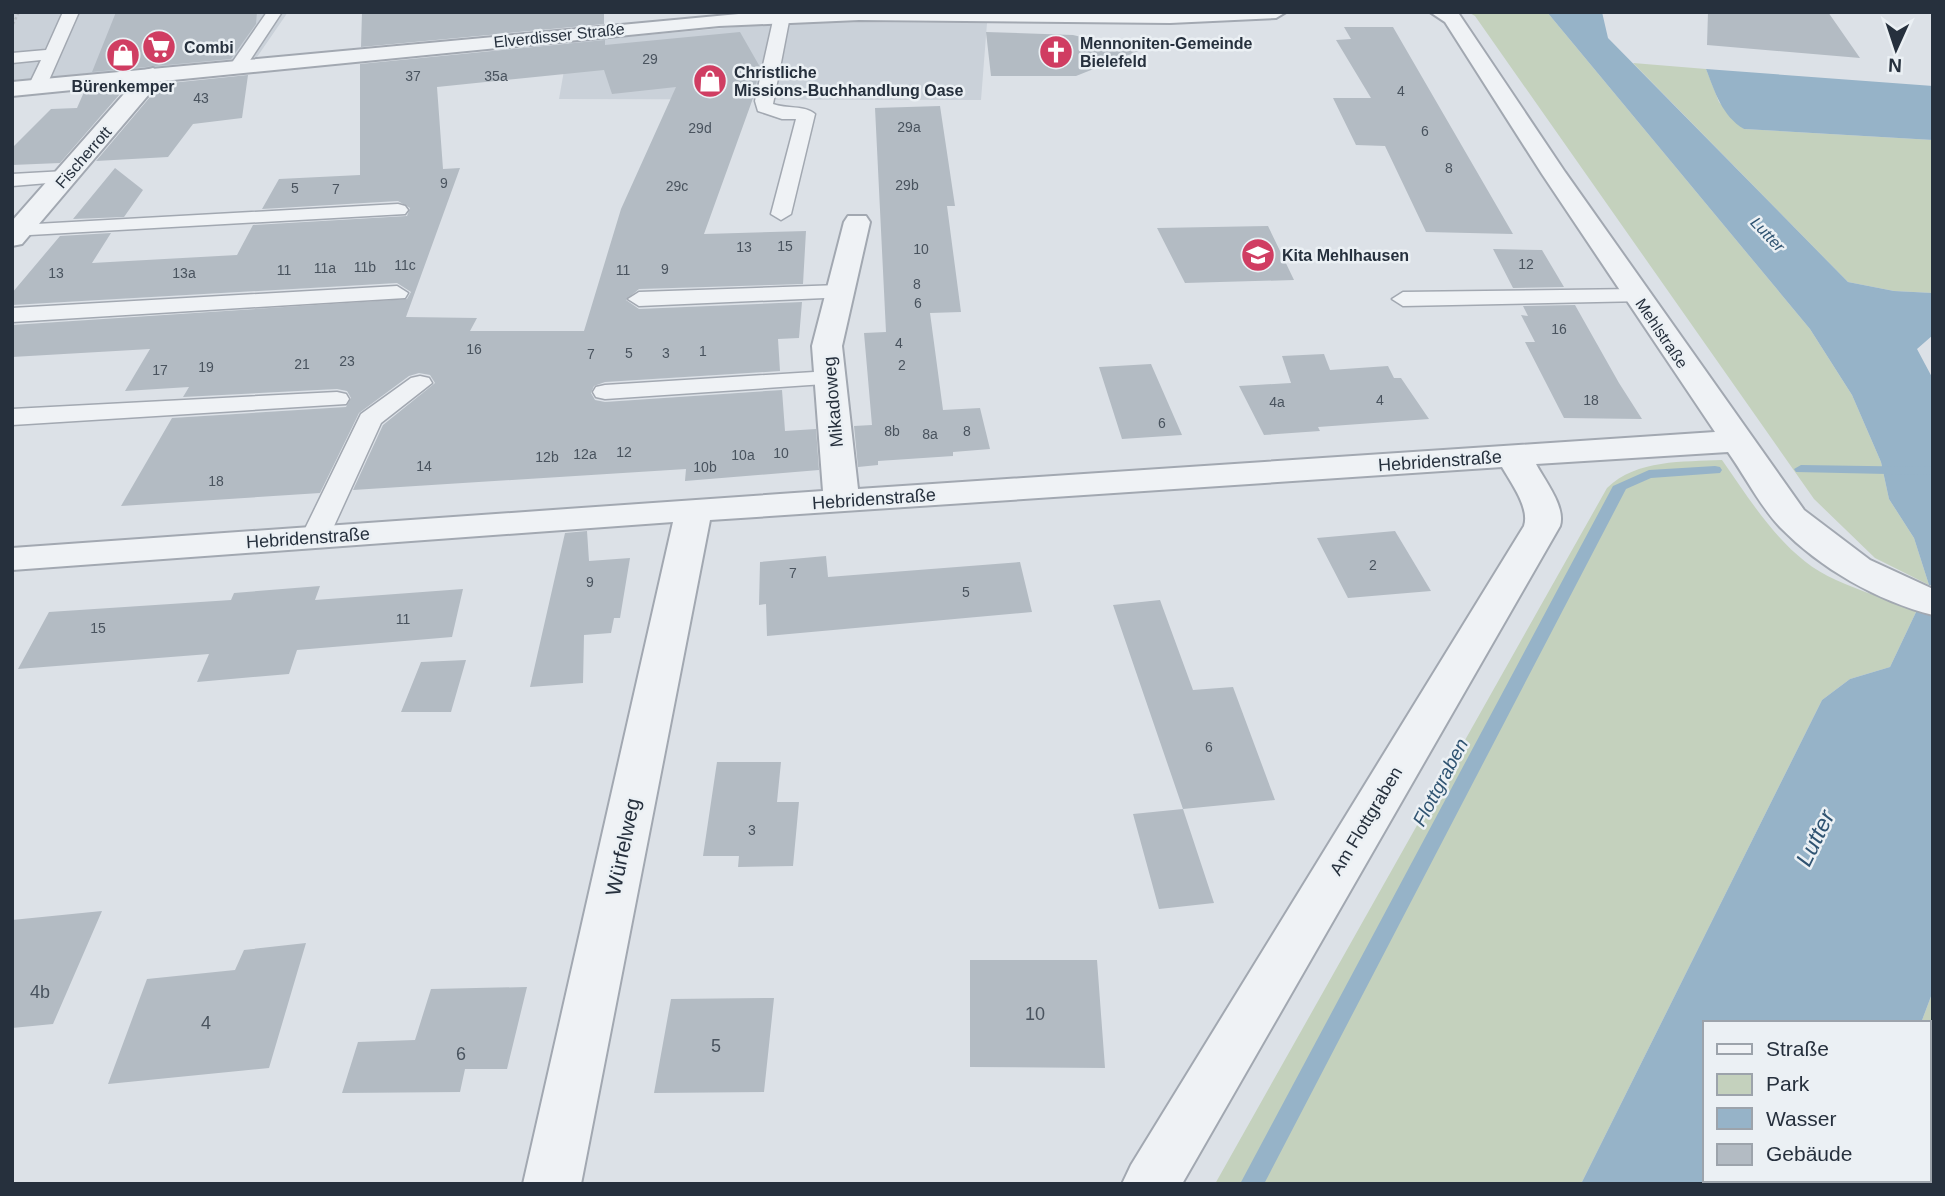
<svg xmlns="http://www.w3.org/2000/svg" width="1945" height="1196" font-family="Helvetica,sans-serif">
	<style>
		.built { fill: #cad1d9 }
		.green { fill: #c4d1bd }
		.water { fill: #96b3c8 }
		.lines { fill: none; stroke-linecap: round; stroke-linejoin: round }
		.stream { fill: #96b3c8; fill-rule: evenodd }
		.building { fill: #b3bbc3; fill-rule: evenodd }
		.service-casing { stroke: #a2a8b1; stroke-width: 3 }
		.minor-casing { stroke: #a2a8b1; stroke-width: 4 }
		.tertiary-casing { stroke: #a2a8b1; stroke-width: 4 }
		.path { stroke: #b7bcc1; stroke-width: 2.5; stroke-dasharray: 2.5 2.5; stroke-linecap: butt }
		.service { fill: #eff2f5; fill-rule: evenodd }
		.minor { fill: #eff2f5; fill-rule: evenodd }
		.tertiary { fill: #eff2f5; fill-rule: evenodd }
		.labels { text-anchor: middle; stroke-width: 5; stroke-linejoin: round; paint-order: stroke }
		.number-label { font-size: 14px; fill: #49535e }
		.far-street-label { font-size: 16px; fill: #26303d; stroke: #ebf0f4 }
		.far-poi-label { font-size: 16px; font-weight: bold; fill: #26303d; stroke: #ebf0f4; text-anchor: start }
		.far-water-label { font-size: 16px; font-style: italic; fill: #2f5371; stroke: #ebf0f4 }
		.street-label { font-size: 18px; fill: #26303d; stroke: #ebf0f4 }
		.near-number-label { font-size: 18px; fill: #49535e }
		.water-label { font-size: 19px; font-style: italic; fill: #2f5371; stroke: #ebf0f4 }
		.near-street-label { font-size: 21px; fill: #26303d; stroke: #ebf0f4 }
		.near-water-label { font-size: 23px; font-style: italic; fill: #2f5371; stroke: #ebf0f4 }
	</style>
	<rect width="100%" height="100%" fill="#dce1e7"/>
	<path class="built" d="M12,12h276l-31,45 -245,24z
		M837,22l150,1 -6,77 -422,-1 10,-57 189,-17z"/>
	<path class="green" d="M1468,12h79l263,317 42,66 29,67 8,37 25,39 15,47 -54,-27 -61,-59 -339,-483z
		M1633,63l73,6 13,33 25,27 189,11v153l-39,-2 -46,-9z
		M1722,460c31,44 63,98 114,120 26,12 54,20 81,30l-27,57 -40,12 -28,21 -241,484h-366l392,-696c30,-29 76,-26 115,-28z
		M1933,991v193h-72l1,-4h67v-157h-8z"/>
	<path class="water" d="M1547,12h55l6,26 240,244 46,9 39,2v42l-16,14 16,30v207l-4,-1 -15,-47 -25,-39 -8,-37 -29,-67 -42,-66z
		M1706,69l227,17v54l-189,-11c-22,-13 -29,-37 -38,-60z
		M1917,610l16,5v376l-12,32h-216v157h157l-1,4h-280l241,-484 28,-21 40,-12z"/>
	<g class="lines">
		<path class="stream" d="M1801,465l132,2v8l-137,-3 -2,-3z
			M1715,466l5,1 2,3 -2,3 -69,5 -25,11 -362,695h-24l373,-698 36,-16z"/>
	</g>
	<path class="building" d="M116,12h141l-1,12 -25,35 -139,13z
		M362,12h242v12l-243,23z
		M1708,12h120l32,46 -153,-13z
		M1344,27h49l120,207 -87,-2 -41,-86 -29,-1 -23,-47h38l-35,-58 15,-1z
		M740,32l20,35 -8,34 -48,133 102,-3 -3,53 -164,5 -13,11 13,9 163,-7 -3,36 -21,1 2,32 -175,11 -11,4 -3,7 4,7 10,2 177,-12 3,41 31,-2 3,41 -134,11 1,-12 -333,21 30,-65 52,-42 -5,-8 -11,-2 -10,3 -50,37 -39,80 -199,13 51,-88 174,-11 5,-9 -4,-7 -10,-2 -154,8 6,-10 -64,4 25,-42 -138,8v-32l395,-26 4,-7 -14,-9 -385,22v-12l48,-57 51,-3 -19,30 145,-8 16,-30 154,-9 3,-8 -12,-7 -136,8 17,-30 81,-4v-111l245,-24v5zM604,70l8,24 64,-7 -55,122 -37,122h-114l7,-13 -71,-1 54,-149 -17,1 -6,-82z
		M986,32l87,3 66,16 -63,25h-85z
		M248,75l-6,43 -49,6 -25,33 -72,4 65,-77z
		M126,87l-66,76 -48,2v-17l39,-39 26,-1 7,-16z
		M940,106l15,100h-8l14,106 -31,1 13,97 37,-2 10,41 -37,3v4l-75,5v-2v6l-20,2 -4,-41 18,-1 -8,-92 22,-1 -11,-224z
		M115,168l28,22 -19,27 -51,2z
		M1268,226l26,54 -109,3 -28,-55z
		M1493,249l49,1 22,37 -51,1z
		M1575,305l44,78 23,36 -78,-1 -39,-76h10l-14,-27 7,1 -5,-10z
		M1324,354l6,16 58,-4 6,12h7l28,41 -111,8 2,4 -56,4 -25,-49 52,-3 -9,-27z
		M1151,364l31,71 -60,4 -23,-72z
		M587,531l2,30 41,-3 -10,60h-6l-3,15 -27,2 -1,48 -53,4 35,-154z
		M1395,531l36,60 -83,7 -31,-60z
		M826,556l2,21 192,-15 12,50 -265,24 -1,-32 -7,1 1,-43z
		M320,586l-5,14 148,-11 -11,48 -155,13 -8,24 -92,8 12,-28 -191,15 31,-57 182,-12 3,-7z
		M1160,600l33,90 40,-3 42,113 -92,9 -70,-204z
		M466,660l-15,52h-50l20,-50z
		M717,762h64l-4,40h22l-6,64 -55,1 1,-11h-36z
		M1183,809l31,94 -55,6 -26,-95z
		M102,911l-49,113 -41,4v-108z
		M306,943l-37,125 -161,16 39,-105 88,-9 9,-20z
		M970,960h127l8,108 -135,-1z
		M527,987l-20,82h-42l-5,23 -118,1 16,-51 57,-2 16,-51z
		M774,998l-10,94 -110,1 17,-94z"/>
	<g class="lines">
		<g class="service-casing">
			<path id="service" d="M63,12h16l-33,75 -9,5 -6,-1 -3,-4 13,-27 -29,3v-10l34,-3z
				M267,12h15l-39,59h-12l-2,-4z
				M779,12l11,4 -17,88c13,5 32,1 42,10l-24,100 -10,6 -10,-6 25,-95h-14l-24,-8 -3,-10 19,-85z
				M65,171l10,6 -3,4 -60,5v-12z
				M398,204l7,2 3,4 -3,4 -393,22v-10l6,-1z
				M840,285l11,7 -3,5 -209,9 -11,-7 11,-7z
				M397,286l11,7 -3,5 -393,24v-14z
				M1637,289l8,2 3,5 -3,5 -242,5 -11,-7 11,-7z
				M830,371l9,2 3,5 -3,5 -234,16 -9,-2 -3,-5 3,-5 9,-2z
				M420,376l9,2 3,5 -51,40 -52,114 -4,6 -10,2 -10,-2 -4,-6 60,-123 50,-36z
				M337,392l9,2 3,5 -3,5 -334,21v-16z"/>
		</g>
		<g class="minor-casing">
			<path id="minor" d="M1430,12l29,2 106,158 239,338 66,50 63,29v26c-56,-14 -113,-47 -153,-88 -20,-21 -35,-51 -52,-75l-192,12c9,17 30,43 24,62l-378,658h-60l9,-19 393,-639c6,-18 -13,-43 -22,-59l-792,53 -129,664h-58l150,-662 -661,48v-22l811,-57 -11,-145 32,-124 4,-6h18l4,6 -28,124 16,143 857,-57 -173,-258 -97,-152z
				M153,68l11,7 -3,5 -139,164 -10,2v-25l133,-151z"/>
		</g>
		<g class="tertiary-casing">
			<path id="tertiary" d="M760,12h526l-10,6 -106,5 -311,-3 -140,6 -707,70v-14z"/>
		</g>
		<path class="path" d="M13,24l6,-12"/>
		<use href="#service" class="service"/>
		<use href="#minor" class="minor"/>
		<use href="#tertiary" class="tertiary"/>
	</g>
	<defs>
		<g id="supermarket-disc" transform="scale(1.75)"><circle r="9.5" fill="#d03d62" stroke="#ebf0f4"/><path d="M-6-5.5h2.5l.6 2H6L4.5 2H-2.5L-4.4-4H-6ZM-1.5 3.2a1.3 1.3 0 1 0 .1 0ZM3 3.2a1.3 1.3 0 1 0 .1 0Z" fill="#fff"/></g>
		<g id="church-disc" transform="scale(1.75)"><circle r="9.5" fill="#d03d62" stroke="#ebf0f4"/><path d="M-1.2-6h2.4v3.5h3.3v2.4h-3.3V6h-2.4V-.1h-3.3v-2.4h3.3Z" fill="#fff"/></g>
		<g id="shop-disc" transform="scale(1.75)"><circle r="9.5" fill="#d03d62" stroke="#ebf0f4"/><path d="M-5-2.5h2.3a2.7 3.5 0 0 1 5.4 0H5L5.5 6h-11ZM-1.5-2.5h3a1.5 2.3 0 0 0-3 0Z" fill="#fff"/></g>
		<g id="school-disc" transform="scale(1.75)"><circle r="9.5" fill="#d03d62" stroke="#ebf0f4"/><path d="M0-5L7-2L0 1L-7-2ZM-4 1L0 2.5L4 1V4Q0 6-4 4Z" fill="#fff"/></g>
	</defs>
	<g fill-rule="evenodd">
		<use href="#supermarket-disc" x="159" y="47"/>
		<use href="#church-disc" x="1056" y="52"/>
		<use href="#shop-disc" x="123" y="55"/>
		<use href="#shop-disc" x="710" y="81"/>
		<use href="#school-disc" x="1258" y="255"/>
	</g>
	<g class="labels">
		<g class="number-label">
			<text x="650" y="64">29</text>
			<text x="413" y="81">37</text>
			<text x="496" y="81">35a</text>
			<text x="1401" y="96">4</text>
			<text x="201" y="103">43</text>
			<text x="909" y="132">29a</text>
			<text x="700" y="133">29d</text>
			<text x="1425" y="136">6</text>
			<text x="1449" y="173">8</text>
			<text x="444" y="188">9</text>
			<text x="907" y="190">29b</text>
			<text x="677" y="191">29c</text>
			<text x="295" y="193">5</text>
			<text x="336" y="194">7</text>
			<text x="785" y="251">15</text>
			<text x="744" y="252">13</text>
			<text x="921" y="254">10</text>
			<text x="1526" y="269">12</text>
			<text x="405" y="270">11c</text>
			<text x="365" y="272">11b</text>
			<text x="325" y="273">11a</text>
			<text x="665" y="274">9</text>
			<text x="284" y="275">11</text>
			<text x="623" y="275">11</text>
			<text x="56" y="278">13</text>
			<text x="184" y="278">13a</text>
			<text x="917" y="289">8</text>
			<text x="918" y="308">6</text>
			<text x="1559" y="334">16</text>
			<text x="899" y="348">4</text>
			<text x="474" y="354">16</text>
			<text x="703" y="356">1</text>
			<text x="629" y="358">5</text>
			<text x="666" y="358">3</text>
			<text x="591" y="359">7</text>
			<text x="347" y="366">23</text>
			<text x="302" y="369">21</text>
			<text x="902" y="370">2</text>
			<text x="206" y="372">19</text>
			<text x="160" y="375">17</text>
			<text x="1380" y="405">4</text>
			<text x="1591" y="405">18</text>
			<text x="1277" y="407">4a</text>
			<text x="1162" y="428">6</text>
			<text x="892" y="436">8b</text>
			<text x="967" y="436">8</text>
			<text x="930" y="439">8a</text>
			<text x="624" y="457">12</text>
			<text x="781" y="458">10</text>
			<text x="585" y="459">12a</text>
			<text x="743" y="460">10a</text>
			<text x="547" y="462">12b</text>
			<text x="424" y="471">14</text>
			<text x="705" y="472">10b</text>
			<text x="216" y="486">18</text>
			<text x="1373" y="570">2</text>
			<text x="793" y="578">7</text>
			<text x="590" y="587">9</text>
			<text x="966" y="597">5</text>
			<text x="403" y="624">11</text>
			<text x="98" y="633">15</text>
			<text x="1209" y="752">6</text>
			<text x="752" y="835">3</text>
		</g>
		<g class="far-street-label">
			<text transform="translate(559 35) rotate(-6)" y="6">Elverdisser Straße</text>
			<text transform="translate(83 157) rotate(-49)" y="6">Fischerrott</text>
			<text transform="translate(1662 333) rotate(56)" y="6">Mehlstraße</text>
		</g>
		<g class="far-poi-label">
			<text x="1080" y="49">Mennoniten-Gemeinde<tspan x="1080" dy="18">Bielefeld</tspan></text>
			<text x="184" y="53">Combi</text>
			<text x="734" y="78">Christliche<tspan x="734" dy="18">Missions-Buchhandlung Oase</tspan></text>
			<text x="123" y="92" text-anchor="middle">Bürenkemper</text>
			<text x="1282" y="261">Kita Mehlhausen</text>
		</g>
		<g class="far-water-label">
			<text transform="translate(1768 234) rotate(46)" y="6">Lutter</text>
		</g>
		<g class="street-label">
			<text transform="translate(833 402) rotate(-95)" y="6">Mikadoweg</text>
			<text transform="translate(1440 461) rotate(-4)" y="6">Hebridenstraße</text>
			<text transform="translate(874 499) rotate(-4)" y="6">Hebridenstraße</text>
			<text transform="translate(308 538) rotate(-4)" y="6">Hebridenstraße</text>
			<text transform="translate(1366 821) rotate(-59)" y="6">Am Flottgraben</text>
		</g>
		<g class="near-number-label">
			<text x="40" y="998">4b</text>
			<text x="1035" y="1020">10</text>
			<text x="206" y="1029">4</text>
			<text x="716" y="1052">5</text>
			<text x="461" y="1060">6</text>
		</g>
		<g class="water-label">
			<text transform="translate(1440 782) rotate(-62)" y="7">Flottgraben</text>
		</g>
		<g class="near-street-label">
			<text transform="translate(623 847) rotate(-78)" y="7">Würfelweg</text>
		</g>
		<g class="near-water-label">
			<text transform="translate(1815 838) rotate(-64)" y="8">Lutter</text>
		</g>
	</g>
	<rect width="1945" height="1196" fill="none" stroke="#26303d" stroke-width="28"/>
	<rect x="1703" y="1021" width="228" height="161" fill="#ebf0f4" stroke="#9ca3ab" stroke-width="2"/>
	<rect x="1717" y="1044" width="35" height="10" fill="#eff2f5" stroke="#9ca3ab" stroke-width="2"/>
	<text x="1766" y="1056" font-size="21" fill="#26303d">Straße</text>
	<rect x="1717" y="1074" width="35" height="21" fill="#c4d1bd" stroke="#9ca3ab" stroke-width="2"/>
	<text x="1766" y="1091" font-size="21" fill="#26303d">Park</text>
	<rect x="1717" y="1108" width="35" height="21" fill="#96b3c8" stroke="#9ca3ab" stroke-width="2"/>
	<text x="1766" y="1126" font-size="21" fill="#26303d">Wasser</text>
	<rect x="1717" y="1144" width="35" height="21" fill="#b3bbc3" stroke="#9ca3ab" stroke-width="2"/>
	<text x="1766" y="1161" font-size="21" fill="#26303d">Gebäude</text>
	<g transform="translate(1896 49) rotate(183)" stroke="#ebf0f4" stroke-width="5" paint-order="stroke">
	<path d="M0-5L12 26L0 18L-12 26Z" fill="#26303d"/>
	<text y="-10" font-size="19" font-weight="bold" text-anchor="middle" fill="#26303d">N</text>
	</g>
</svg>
